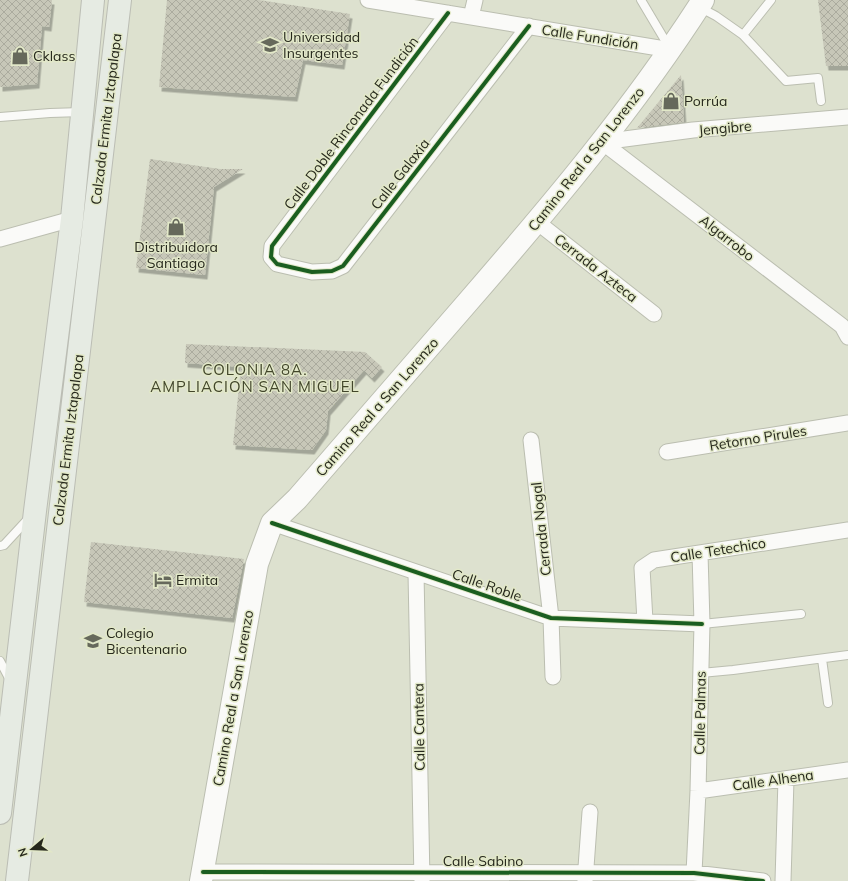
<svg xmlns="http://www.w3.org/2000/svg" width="848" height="881" font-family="Mulish,sans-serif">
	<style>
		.building { fill: url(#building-cross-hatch); filter: url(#shadow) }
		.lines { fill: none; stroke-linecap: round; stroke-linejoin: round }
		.lane-casing { stroke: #bbbeb0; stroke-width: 10 }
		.street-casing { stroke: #bbbeb0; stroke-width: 17 }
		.secondary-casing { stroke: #bbbeb0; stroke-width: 24 }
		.primary-casing { stroke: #bbbdb4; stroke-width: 24 }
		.lane { stroke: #fafaf8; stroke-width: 8 }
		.street { stroke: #fafaf8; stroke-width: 15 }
		.secondary { stroke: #fafaf8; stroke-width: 22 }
		.primary { stroke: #e6ebe3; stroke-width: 22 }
		.cycleway-casing { stroke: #e2e8c8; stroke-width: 6 }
		.cycleway { stroke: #1b5e20; stroke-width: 4 }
		.labels { text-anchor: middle; stroke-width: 3; stroke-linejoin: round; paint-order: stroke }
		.poi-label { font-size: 14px; fill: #26281c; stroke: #e2e8c8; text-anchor: start }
		.street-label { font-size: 14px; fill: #26281c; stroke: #e2e8c8 }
		.neighbourhood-label { font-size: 15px; letter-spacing: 1px; fill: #42462b; stroke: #e2e8c8 }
	</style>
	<defs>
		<pattern id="building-cross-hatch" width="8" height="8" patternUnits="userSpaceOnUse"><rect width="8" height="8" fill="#c7c7b8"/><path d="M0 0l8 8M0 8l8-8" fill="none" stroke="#abab9e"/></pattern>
		<filter id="shadow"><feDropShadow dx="2.5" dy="4.5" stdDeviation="0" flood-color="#0004"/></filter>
	</defs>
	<rect width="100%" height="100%" fill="#dde1cf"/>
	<path class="building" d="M0,0h52l-3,27 -7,-1 -5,58 -37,3z
		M167,0h92l91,14 -8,51 -39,-5 -8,37 -136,-10z
		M818,0h30v66h-22z
		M681,75l3,47 -47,6z
		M150,159l70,10h23l-29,18 -9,88 -69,-7z
		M186,344l179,8 17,15 -10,11 -8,-8 -36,41 -2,19 -14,20 -79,-5 8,-78 -56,-4z
		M91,542l153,17 -12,59 -148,-16z"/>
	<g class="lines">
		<g class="lane-casing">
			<path id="lane" d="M641,0l28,47
				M699,7l17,9 27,19 43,46 32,-3 3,23
				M743,35l28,-35
				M0,117l50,-4 32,-1
				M0,546l4,-1 25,-27
				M702,624l99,-10
				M822,659l6,44
				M0,661l10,19
				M701,673l32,-3 115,-15"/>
		</g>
		<g class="street-casing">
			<path id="street" d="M368,0l303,50
				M448,13l-176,233 -1,11 6,7 35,8 20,-1 11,-5 186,-240
				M471,17l4,-17
				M602,142l240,184 6,11
				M602,142l91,-12 155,-13
				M537,222l117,92
				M0,239l72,-20
				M531,440l20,178 2,59
				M667,452l181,-29
				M272,523l279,95 151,6
				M416,573l6,308
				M645,621l-3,-53 12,-8 194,-30
				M698,791l150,-21
				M203,872l491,1 69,8
				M694,873l4,-82 4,-167 -2,-71
				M585,881l5,-69
				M783,881l3,-102"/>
		</g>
		<g class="secondary-casing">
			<path id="secondary" d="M201,881l56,-317 15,-41 25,-24c56,-65 113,-130 170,-196 84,-97 167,-195 236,-303"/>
		</g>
		<g class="primary-casing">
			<path id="primary" d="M0,813l35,-302 37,-292 21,-219
				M17,881l103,-881"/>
		</g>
		<use href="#lane" class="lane"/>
		<use href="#street" class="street"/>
		<use href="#secondary" class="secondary"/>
		<use href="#primary" class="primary"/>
		<g class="cycleway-casing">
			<path id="cycleway" d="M448,13l-176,233 -1,11 6,7 35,8 20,-1 11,-5 186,-240
				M272,523l279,95 151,6
				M203,872l491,1 69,8"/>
		</g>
		<use href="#cycleway" class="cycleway"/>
	</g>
	<defs>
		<g id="university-bare" transform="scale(1.38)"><path d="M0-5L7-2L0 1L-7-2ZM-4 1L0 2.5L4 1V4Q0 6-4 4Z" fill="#66695b" stroke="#e2e8c8" stroke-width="2.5" paint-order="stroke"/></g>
		<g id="shop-bare" transform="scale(1.38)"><path d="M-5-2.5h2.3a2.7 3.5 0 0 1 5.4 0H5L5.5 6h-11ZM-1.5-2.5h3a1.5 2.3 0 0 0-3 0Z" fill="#66695b" stroke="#e2e8c8" stroke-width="2.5" paint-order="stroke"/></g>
		<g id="hotel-bare" transform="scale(1.38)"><path d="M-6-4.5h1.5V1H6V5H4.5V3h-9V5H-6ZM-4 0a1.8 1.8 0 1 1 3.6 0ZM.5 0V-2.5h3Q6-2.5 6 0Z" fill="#66695b" stroke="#e2e8c8" stroke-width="2.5" paint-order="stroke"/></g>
		<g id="school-bare" transform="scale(1.38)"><path d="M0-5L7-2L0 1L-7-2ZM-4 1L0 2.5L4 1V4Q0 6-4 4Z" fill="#66695b" stroke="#e2e8c8" stroke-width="2.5" paint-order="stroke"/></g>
	</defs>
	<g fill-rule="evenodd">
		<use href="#university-bare" x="270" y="45"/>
		<use href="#shop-bare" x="20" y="56"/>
		<use href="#shop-bare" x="671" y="101"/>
		<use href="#shop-bare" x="176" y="227"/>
		<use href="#hotel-bare" x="163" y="580"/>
		<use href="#school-bare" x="93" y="641"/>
	</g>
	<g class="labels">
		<g class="poi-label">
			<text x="283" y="42">Universidad<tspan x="283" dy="16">Insurgentes</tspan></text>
			<text x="33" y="61">Cklass</text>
			<text x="684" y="106">Porrúa</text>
			<text x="176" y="252" text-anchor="middle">Distribuidora<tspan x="176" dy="16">Santiago</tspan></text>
			<text x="176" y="585">Ermita</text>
			<text x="106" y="638">Colegio<tspan x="106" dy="16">Bicentenario</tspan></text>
		</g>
		<g class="street-label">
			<text transform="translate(590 37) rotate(9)" y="5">Calle Fundición</text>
			<text transform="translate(106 119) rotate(-83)" y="5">Calzada Ermita Iztapalapa</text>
			<text transform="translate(351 123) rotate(-53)" y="5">Calle Doble Rinconada Fundición</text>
			<text transform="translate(725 128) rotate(-5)" y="5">Jengibre</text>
			<text transform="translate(586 159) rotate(-52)" y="5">Camino Real a San Lorenzo</text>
			<text transform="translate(400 174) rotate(-52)" y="5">Calle Galaxia</text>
			<text transform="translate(727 238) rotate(38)" y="5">Algarrobo</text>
			<text transform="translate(596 268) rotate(38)" y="5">Cerrada Azteca</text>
			<text transform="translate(377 407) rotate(-49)" y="5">Camino Real a San Lorenzo</text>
			<text transform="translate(758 438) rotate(-9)" y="5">Retorno Pirules</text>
			<text transform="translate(68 440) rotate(-83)" y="5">Calzada Ermita Iztapalapa</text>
			<text transform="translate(541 529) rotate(-96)" y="5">Cerrada Nogal</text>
			<text transform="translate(718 550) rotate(-9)" y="5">Calle Tetechico</text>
			<text transform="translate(487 585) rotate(19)" y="5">Calle Roble</text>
			<text transform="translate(233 698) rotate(-80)" y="5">Camino Real a San Lorenzo</text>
			<text transform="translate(700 713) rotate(-89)" y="5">Calle Palmas</text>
			<text transform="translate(419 727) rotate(-91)" y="5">Calle Cantera</text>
			<text transform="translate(773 780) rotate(-8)" y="5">Calle Alhena</text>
			<text x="483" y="866">Calle Sabino</text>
		</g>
		<g class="neighbourhood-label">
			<text x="255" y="375">COLONIA 8A.<tspan x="255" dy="17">AMPLIACIÓN SAN MIGUEL</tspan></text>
		</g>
	</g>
	<g transform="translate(32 849) rotate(251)" stroke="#e2e8c8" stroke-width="3" paint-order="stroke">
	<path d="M0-3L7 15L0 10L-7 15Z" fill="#26281c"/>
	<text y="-6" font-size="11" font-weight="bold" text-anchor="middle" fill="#26281c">N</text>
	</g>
</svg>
